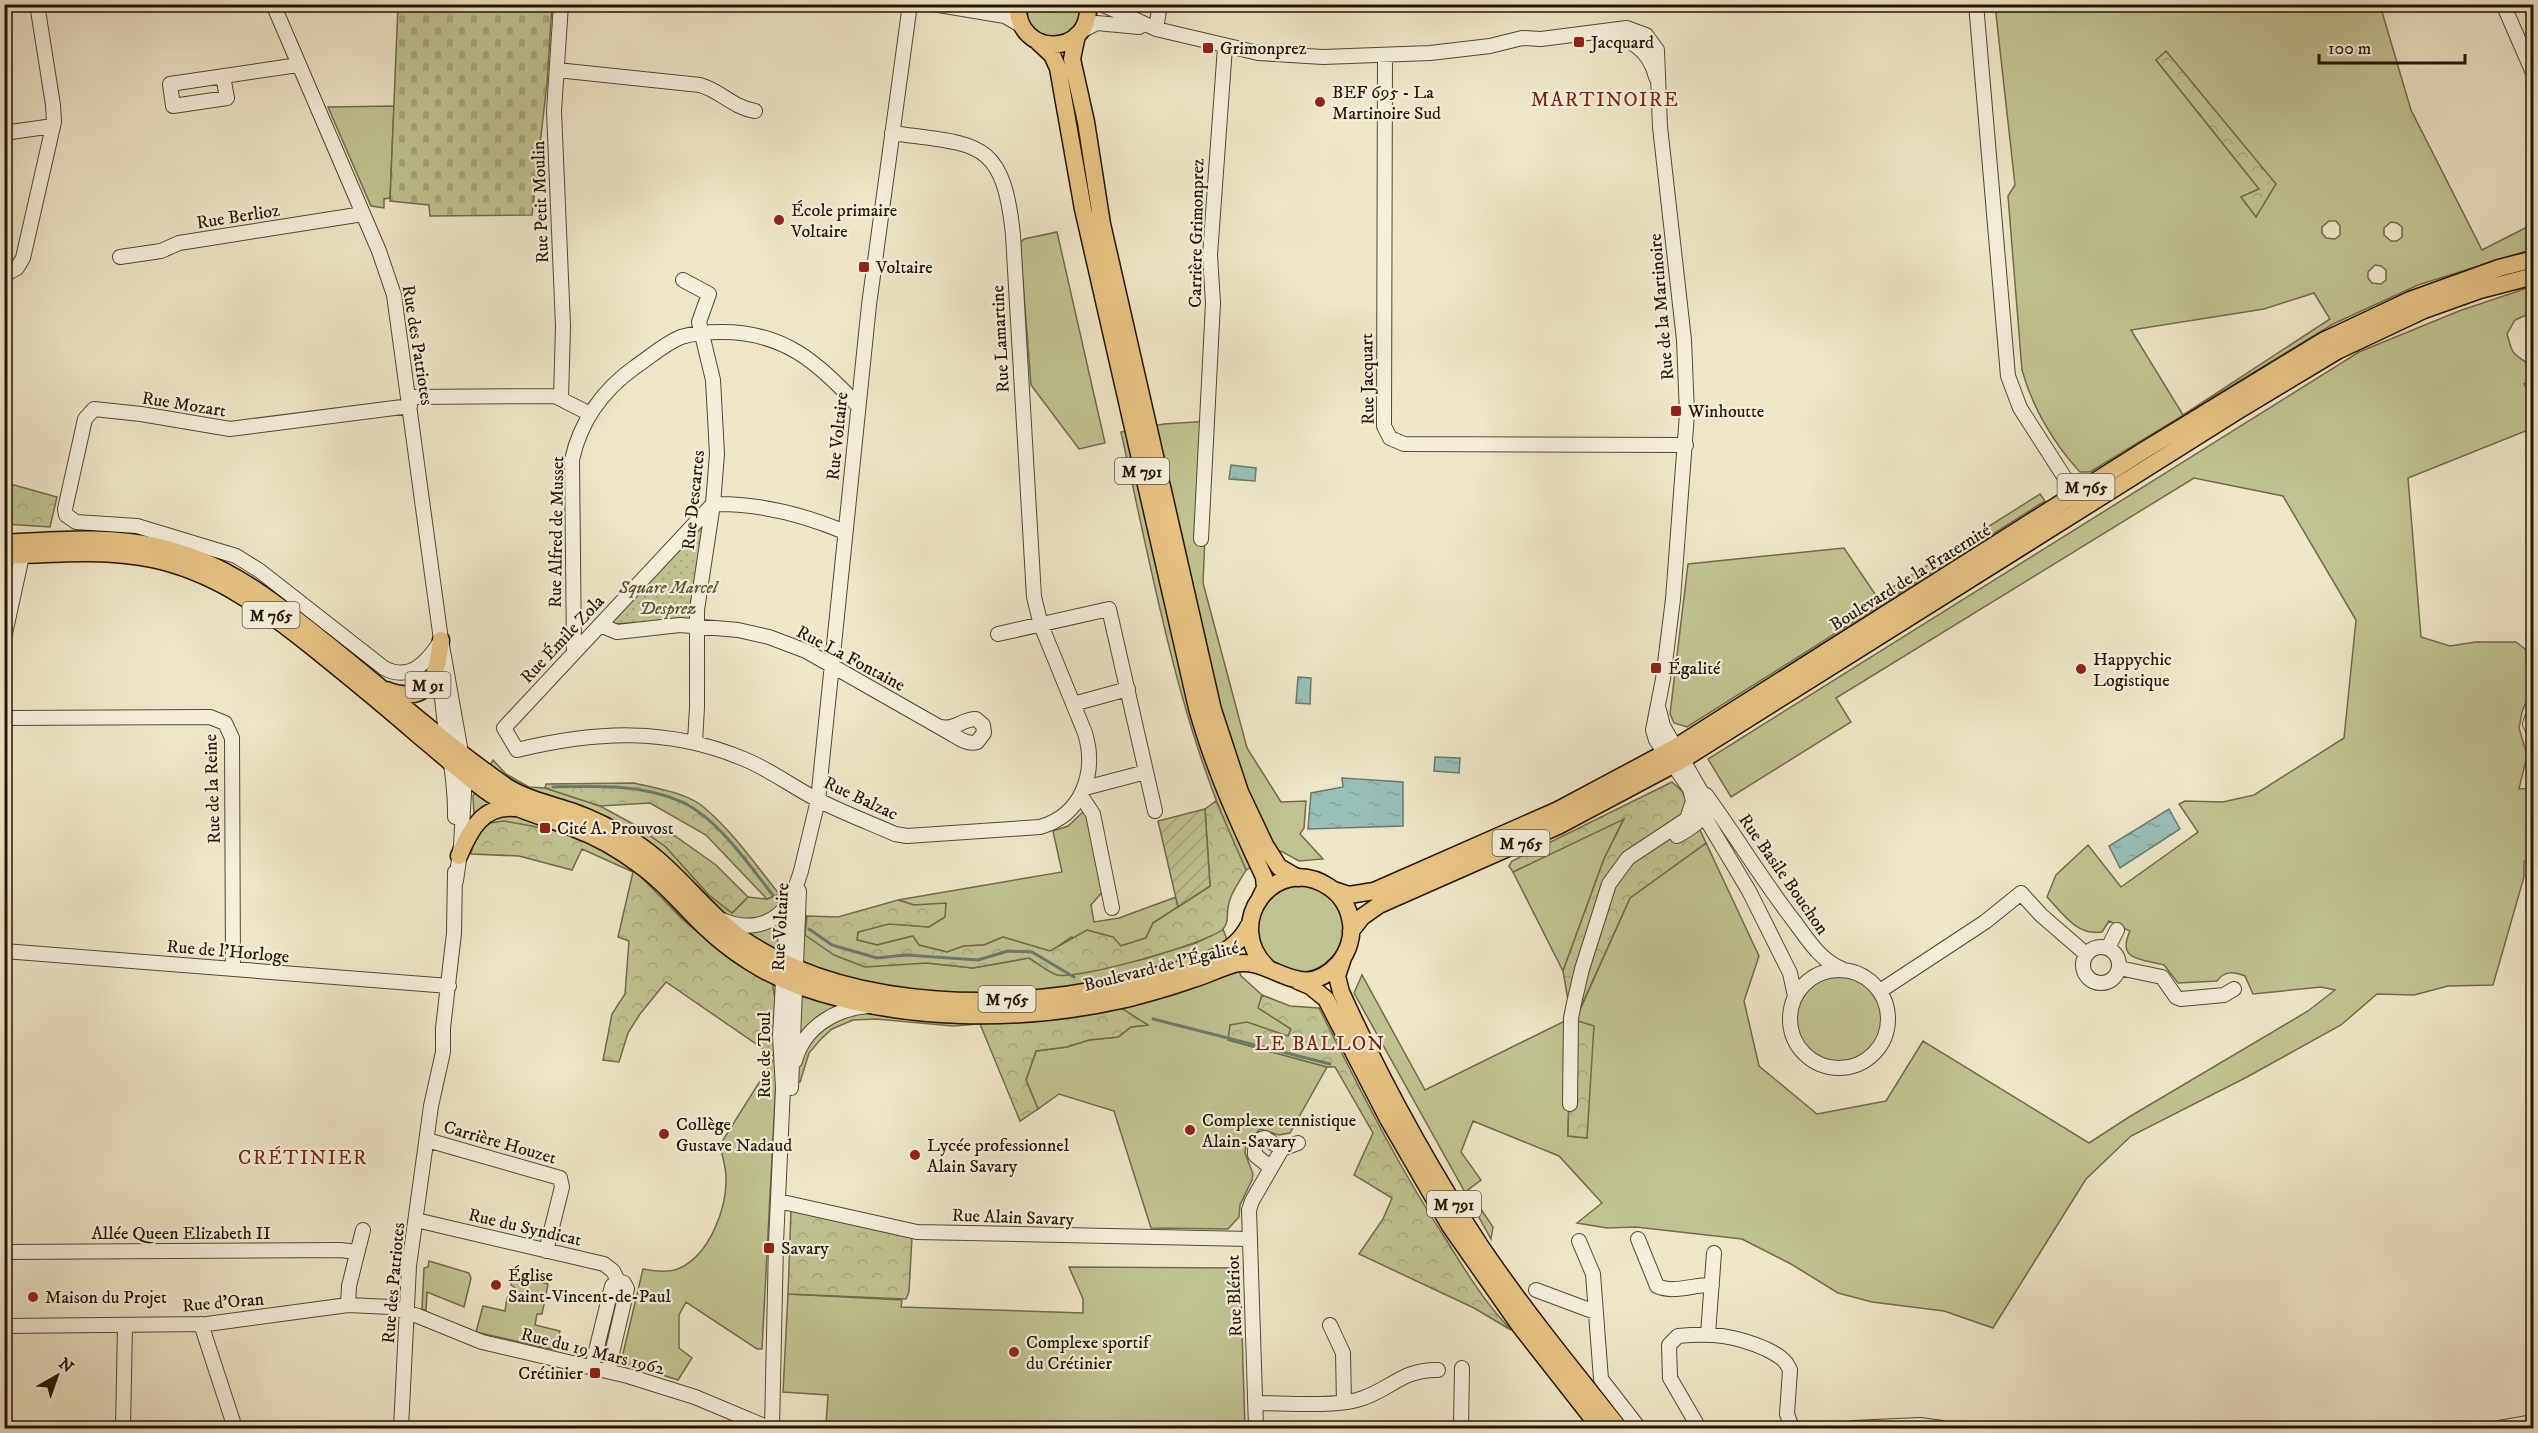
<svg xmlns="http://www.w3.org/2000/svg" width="2538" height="1433" font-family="'IM FELL DW Pica',serif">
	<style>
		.grass { fill: #c0c391; stroke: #726b49; stroke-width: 1.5; fill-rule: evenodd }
		.forest { fill: url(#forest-crowns); stroke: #726b49; stroke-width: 1.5 }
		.cemetery { fill: url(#cemetery-stones); stroke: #726b49; stroke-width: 1.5 }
		.park { fill: url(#park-dots); stroke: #726b49; stroke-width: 1.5 }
		.garden { fill: url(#garden-furrows); stroke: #726b49; stroke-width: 1.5 }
		.water { fill: url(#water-ripples); stroke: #6a7a6f; stroke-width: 1.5 }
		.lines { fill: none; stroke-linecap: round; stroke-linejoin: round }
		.stream { stroke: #6a7a6f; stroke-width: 3 }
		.minor-casing { stroke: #564832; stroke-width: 16 }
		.major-casing { stroke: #241301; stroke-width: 19 }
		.minor { stroke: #f4efdb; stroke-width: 14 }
		.major { stroke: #e7c384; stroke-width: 16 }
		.poi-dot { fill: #8f2418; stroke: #f4efdb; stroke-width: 2 }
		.labels { text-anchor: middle; stroke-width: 4.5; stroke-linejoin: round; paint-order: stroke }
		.shield { fill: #f4efdb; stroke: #625542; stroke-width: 1.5 }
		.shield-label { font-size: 16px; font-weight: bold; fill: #241301 }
		.poi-label { font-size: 18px; fill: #241301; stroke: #f4efdb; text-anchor: start }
		.street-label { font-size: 18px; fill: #241301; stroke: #f4efdb }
		.park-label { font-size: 18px; font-style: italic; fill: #5b5133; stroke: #f4efdb }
		.neighbourhood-label { font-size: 20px; letter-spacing: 1.5px; fill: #7a1f14; stroke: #f4efdb }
	</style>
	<defs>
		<pattern id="forest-crowns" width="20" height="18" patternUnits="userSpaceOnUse" patternTransform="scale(1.5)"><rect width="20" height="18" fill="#c0c391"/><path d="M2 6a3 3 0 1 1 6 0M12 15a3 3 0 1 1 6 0" fill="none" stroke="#a5a77b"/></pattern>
		<pattern id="cemetery-stones" width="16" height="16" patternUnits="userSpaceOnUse" patternTransform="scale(1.5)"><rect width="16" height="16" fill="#c0c391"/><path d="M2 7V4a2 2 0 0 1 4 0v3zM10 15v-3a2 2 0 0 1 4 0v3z" fill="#a5a77b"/></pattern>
		<pattern id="park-dots" width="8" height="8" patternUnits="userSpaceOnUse" patternTransform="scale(1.5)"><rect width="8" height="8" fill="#c0c391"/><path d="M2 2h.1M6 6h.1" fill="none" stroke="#a5a77b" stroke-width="1.8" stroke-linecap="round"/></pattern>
		<pattern id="garden-furrows" width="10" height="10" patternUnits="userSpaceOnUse" patternTransform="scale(1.5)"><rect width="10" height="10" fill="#c0c391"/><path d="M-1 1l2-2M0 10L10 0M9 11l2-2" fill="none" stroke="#a5a77b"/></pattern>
		<pattern id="water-ripples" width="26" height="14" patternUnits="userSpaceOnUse" patternTransform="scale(1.5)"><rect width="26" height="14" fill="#99bfb9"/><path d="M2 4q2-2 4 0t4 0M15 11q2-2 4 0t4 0" fill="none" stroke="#84a39d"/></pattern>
	</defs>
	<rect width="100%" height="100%" fill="#eee6c7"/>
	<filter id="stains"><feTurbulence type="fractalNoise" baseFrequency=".00333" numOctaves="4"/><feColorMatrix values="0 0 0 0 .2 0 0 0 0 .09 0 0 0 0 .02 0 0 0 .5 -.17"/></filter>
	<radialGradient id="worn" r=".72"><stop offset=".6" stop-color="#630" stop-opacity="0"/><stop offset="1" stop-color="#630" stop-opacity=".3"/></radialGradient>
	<path class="grass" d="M2198,4l182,1 31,105 71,140 51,-26v25l-115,36 -85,39 -243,148h-10c-26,-28 -48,-65 -58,-102l-14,-174 7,-11 -20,-180zM2259,189l-3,27 -15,-19zM2329,221h7l4,5v9l-5,4 -9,-1 -4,-5v-6zM2391,222l6,1 5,4v10l-5,4h-6l-7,-6v-7zM2375,265l6,1 5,4v10l-5,4 -9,-1 -4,-5v-6zM2314,293l16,26 -147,96 -52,-85 133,-21z
		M1026,5h56l-1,12 -13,17 -22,3c-12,-8 -22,-16 -20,-32z
		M394,106l-4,92 -6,1v9l-13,-2 -43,-99z
		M1057,232l48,211 -26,6 -48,-64 -11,-142 4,-4z
		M2533,286v26l-18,8 -8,14c2,5 3,14 7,19 9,10 19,8 19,25l-9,6 9,15v29l-125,50 13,159 29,9 26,-4h40l17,13v30l-11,27 -3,16 8,27 -8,34 14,-1v71l-9,2v16l-31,108 -45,1 -34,9 -37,-1 -36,31 -94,52 -116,59 -45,43 -93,149 -49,-17 -72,-9 -34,-9 -47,-29 -49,-25 -106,-12 -29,1 -30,-5 25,-20 -43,-47 -86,-35 -12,31 20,28 -13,10 25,37 -2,12 -137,-246 8,-18 63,115 146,-72 -3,118 19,2 -12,-117 55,-123 76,-55 53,113 -15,45 15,65 58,48 69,-13 37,-60 166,102 40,-26 179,-106 27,-21 -14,-3 -68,7 -8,-18c-11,-4 -20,-6 -28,5l-39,2 -14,-18c-22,-6 -48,-4 -34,-34l-21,-10 -7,11c-25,4 -39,-18 -55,-35l9,-22 32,-30 33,42 77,-55 -19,-28 6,-3 38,1 31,-7 90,-57 12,-118 -73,-124 -89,-18 -358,220 15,24 -120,75 -23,-38 651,-407 100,-41z
		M1210,421l-7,162 44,165 34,54 25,-1 -2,27 -4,6 23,25 -24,2 -18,-10 -35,19c-66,-137 -92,-290 -125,-438l43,-8z
		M2040,494l5,7 -358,226 -13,-4 -4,-9 18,-150 156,-16 33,49z
		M493,760l13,14 23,13 16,1 55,18 35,19 31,22 43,48 23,18 16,-16 19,2 12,-5 28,22 -2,19 94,28h28l46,5 56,-10 29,17 34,-4 52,-12 52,-16 27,-14 18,47 21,19 -3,13 32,21 -3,7 -60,4 99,27 -37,66 -11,2 -19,-6 -14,16 -1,8 8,21 -1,6 -12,25 -1,12 -11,12 -77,-1 -37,-117 -55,-17 -21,15 -12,-29 10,-29 31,-4 22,-7 29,-3 13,-10 16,-2 -128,-4 -66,5 -77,-7 -23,1 -21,9 -11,10 -12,14 -9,29 -24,-1 -14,268h-5l-71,-47 -7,13v33l13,10 -14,22 -57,-18 22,-93c10,2 27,4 37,-1 30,-14 47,-60 46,-91 0,-10 -4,-21 -6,-32l55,-88v-58l-3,-17 -57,-38 -33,-26 -26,-29 -26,-23 -33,-21 -122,-11 -2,-38z
		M1084,811l6,7 14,72 -13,15 3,17 25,-4 57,-21 2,10 -25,16 -7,15 -25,8 -50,-9 -21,15 -47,-15 -19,8 -20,1 -17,6 -29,-7 -6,-9 -35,9 -20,-5 1,-8 31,-9 40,4 17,-23 -32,1 -16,-5 164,-28 -9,-41 15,-5z
		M1624,818l-20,41 -41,112 -50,-99z
		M1287,885c9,1 24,-1 32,3 4,1 8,6 11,9 38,33 -9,96 -52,69 -11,-7 -22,-20 -23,-34 0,-6 5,-26 9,-31 4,-6 16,-11 23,-16z
		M1796 1019a43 43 0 1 1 86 0a43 43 0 1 1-86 0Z
		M429,1261l40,12 2,5 -7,29 -37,-15 -1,19 -4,-2 2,-41 4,-1z
		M1069,1267l171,1 5,160h-464v-6l45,3 2,-30 -45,-3 5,-98 114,6 -1,7 182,6v-14z
		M512,1275l36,9 -6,30h-5l-2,11 25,6 -5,19 -79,-18 7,-26 22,5 2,-13 8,-10 -4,-3z"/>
	<path class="forest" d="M2166,51l110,133 -20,33 -15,-20 18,-8 -103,-129z
		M14,485l43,12 -7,30 -45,-3v-38z
		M1672,782l10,9 24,52 -76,55 -55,122 19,6 -7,112 -19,-2 3,-118 -8,-47 41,-112 20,-40 -111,53 -4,-6 3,-5z
		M634,783c21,5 49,9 67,22 29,23 55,60 78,89l-12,5 -61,-64 -56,-32 -50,3 -55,-18 1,-4z
		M1216,801l30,69c-6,11 -15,22 -17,33 -3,9 1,20 -7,27 -18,14 -144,50 -165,45 -9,-3 -20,-12 -28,-17l-56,10 -46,-5 -62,4 -31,-12 -29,-20 2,-19 31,1 60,-17 16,5 32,-2 -1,14 -16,10 -40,-3 -31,8 -1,8 20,5 36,-9 6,9 28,7 17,-6 20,-1 19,-8 47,14 37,-21 26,7 8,9 25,-8 7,-15 57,-37 -5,-77z
		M504,821c31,6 65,10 94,25 35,18 56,45 83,72 27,25 61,43 91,63l3,18v58l-109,-75 -26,32 -12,19 -9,29 -16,-2 9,-46 13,-20 4,-53 -11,-4 15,-65 -51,-23 -10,21 -53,-14 -48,-2 4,-20 15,-11z
		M635,825l40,11 41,29 32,32 -16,16 -23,-18 -43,-48z
		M1262,995l28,11 29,2c40,79 79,159 128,233 19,31 39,63 64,89l-37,-22 -115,-54 24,-35 9,-21 -38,-23 19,-42 -38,-66h-8l-99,-27 2,-15 17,-3 41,14 3,-7 -33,-21z
		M1121,1008l27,17 -17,2 -13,10 -29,3 -22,7 -31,4 -10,29 12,29 -18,12 -40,-97z
		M791,1210l121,27 -3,55 -3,7 -118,-5z"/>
	<path class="cemetery" d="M398,5h154l-5,78 -15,132 -102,1 -1,-11 -39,-4z"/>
	<path class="park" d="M706,519l-16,102 -82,3z"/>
	<path class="garden" d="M1205,809l5,77 -32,21 -20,-86z"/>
	<path class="water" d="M1231,465l25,3 -1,13 -26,-2z
		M1298,677l13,1 -1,26 -14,-1z
		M1435,757l25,1 -1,15 -25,-2z
		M1342,778l61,4v44l-95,3 3,-36 32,-6z
		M2169,809l11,20 -60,39 -11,-22z"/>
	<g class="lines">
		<path class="stream" d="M553,787c42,-1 89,-3 129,15 37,17 71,68 96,100
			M809,929l23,16 45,13 29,-3 72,5 30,-9 24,1 42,25
			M1153,1019l177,45"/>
		<g class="minor-casing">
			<path id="minor" d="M273,4l106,247 15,44 47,345 24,135 -4,70 -5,36
				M561,4l-7,107 9,215 -2,72
				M933,4l72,12 17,10
				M1101,4l55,25 102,24 65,4 107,-4 60,-7 32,-8 19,1 86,-11 19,7 11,15 3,77 24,213 3,74 -14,185 -10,80 -10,51 3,10 34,49 3,12 -6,18 -59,39 -19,26 -27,85 -8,34 -3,15 -1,86
				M1976,4l32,372 12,32 61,95
				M2503,4l31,71
				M1156,29l4,-25
				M1081,31l16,-8 42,4
				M1604,34c27,5 45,15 52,43
				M1385,56l-1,370 6,12 14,6 282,1
				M557,70l143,15c21,6 32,22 55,26
				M223,76l4,22 -54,8 -3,-22 128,-19
				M4,133l49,-7
				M120,257l41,-6 18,-8 184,-29
				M4,275l13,-7 6,-10 31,-136 -1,-17 -16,-101
				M683,280l26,14 -10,28 14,58 4,74 -4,50 -16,106v97l-2,35
				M408,397l147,-1 35,18
				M410,406l-180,23 -89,-15 -47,-5 -9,10 -20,90 1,6 10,7 61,4 99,30 24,15 124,97c26,14 43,-6 56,-26
				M845,532c-43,-18 -85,-29 -132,-28l-209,224 13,22c79,-19 151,-23 227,9 27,11 50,29 76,42 24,12 50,22 75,33l12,2 133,-9c42,-12 57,-54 45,-94l-44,-108 -7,-28 -21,-362c-10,-97 -35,-90 -121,-102
				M1201,539l12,-236 -3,-48 15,-208
				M600,625l17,7 63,-7 58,5 31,7 37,14 144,82c9,5 17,12 27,9l7,-9 -1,-8 -7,-6c-15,0 -19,11 -36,8
				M998,634l111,-25 46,202
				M4,638l20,-91
				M574,652l-2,-192c8,-38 31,-70 63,-93 15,-10 29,-23 46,-30 13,-4 28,-5 41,-5 62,0 97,31 136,74
				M441,681c1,46 15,90 14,136
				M1073,704l55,-15
				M1659,710l4,16 43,74c1,19 -13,27 -29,36
				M2534,713l-4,11 4,8
				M4,718l206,-1 15,6 7,15 1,231
				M1085,788l61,-16
				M1706,795c30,41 56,85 88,126 14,19 26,39 48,48
				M1081,796l12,18 19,94
				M1700,809l49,82 41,82 5,23
				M722,920c26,11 51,6 67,-17
				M2083 965a18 18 0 1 1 36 0a18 18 0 1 1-36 0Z
				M2108,948l9,-18
				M4,951l445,35
				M2119,968l43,9 14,20 5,2 43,-4 10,-6
				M1790 1019a49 49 0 1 1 98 0a49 49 0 1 1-98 0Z
				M1880,991l105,-69 36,-29 20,22 45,39
				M795,1061c9,-34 40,-52 73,-55
				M791,1088l8,-197
				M427,1140l133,38 2,9 -16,64
				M1270,1167l-15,-12c-1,-8 2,-16 10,-17l17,11
				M778,1201l139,31 333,7
				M416,1220l188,44 9,7 5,10
				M1638,1239l19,47c17,8 37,-2 55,-1
				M1579,1241l14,33 8,105 38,49
				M4,1252l336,-2 17,2
				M1536,1290l59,22
				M348,1305l1,-19 14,-56
				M201,1324l34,104
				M1330,1325l13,28 1,49
				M4,1326l203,-2 141,-19 43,2 27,9 64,26 146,34 67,21 74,31
				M1708,1334l6,-81
				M592,1367l20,-81 6,-5 6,2 3,6 -19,82
				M1255,1403c29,0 74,4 102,-3 33,-9 44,-31 81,-30
				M123,1428l2,-103
				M401,1428l8,-162 22,-160 12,-54v-24l11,-95 1,-61
				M772,1428l4,-185 7,-155 -3,-52 6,-108 5,-27 10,-30 17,-71 51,-495 41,-301
				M1256,1428l-7,-218 3,-9 30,-52 16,-6
				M1461,1428l1,-60
				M1699,1428l-29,-50 -1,-33 9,-9c35,-3 56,-1 88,13 10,5 20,10 24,21l-3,44 5,14
				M1853,1428l67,-3 22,3
				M2499,1428l35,-6"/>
		</g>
		<g class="major-casing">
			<path id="major" d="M1018,4c-3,54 74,54 70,0
				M1077,35l-5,24 14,63 16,102 111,486 27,82 25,53 14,22 19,11
				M1036,40l16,15 6,13 25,141 114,499c17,61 41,113 67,169l1,11 -5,10
				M4,543c53,-3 107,-8 159,5 64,15 113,55 163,95 60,48 118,100 181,144 20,12 42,17 64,24 23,8 44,19 65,32 41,27 68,69 108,97 107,72 274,73 396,40 37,-11 91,-17 109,-55
				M4,556c49,-2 100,-7 148,3 62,13 110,48 159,87 36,29 72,58 107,89 22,18 44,38 67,55 27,20 58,26 88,38 25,9 47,22 68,38 24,17 42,40 63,60 26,25 60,48 95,60 102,36 222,37 327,13 23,-6 45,-12 67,-20 14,-4 27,-11 41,-15 38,-9 66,42 105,-1 9,-11 14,-26 12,-40 -2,-15 -10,-28 -22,-36 -54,-36 -109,38 -60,82
				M386,690c45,17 51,-16 55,-50
				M459,856c11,-26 24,-51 55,-48
				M1334,890l15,5 25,-4 184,-81 118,-63 467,-296 180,-110 87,-41 89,-32 35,-9
				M1351,931l11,-14 17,-12 179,-79 126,-67 555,-349 98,-59 87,-41 56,-20 54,-14
				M1343,958l-6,18 4,16c40,88 87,174 140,255 43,63 91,122 138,181
				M1298,981l12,5 16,13 62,120 62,107 70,100 80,102"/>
		</g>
		<use href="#minor" class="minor"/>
		<use href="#major" class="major"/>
	</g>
	<g class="poi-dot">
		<rect x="1573" y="36" width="12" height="12" rx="3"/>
		<rect x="1202" y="42" width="12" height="12" rx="3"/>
		<circle cx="1320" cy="102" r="6"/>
		<circle cx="779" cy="220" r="6"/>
		<rect x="858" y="261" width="12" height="12" rx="3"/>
		<rect x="1670" y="405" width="12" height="12" rx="3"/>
		<rect x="1650" y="662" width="12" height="12" rx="3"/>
		<circle cx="2081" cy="669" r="6"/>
		<rect x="539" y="822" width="12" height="12" rx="3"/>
		<circle cx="1190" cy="1130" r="6"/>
		<circle cx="664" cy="1134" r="6"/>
		<circle cx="915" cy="1155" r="6"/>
		<rect x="763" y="1242" width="12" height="12" rx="3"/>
		<circle cx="496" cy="1285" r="6"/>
		<circle cx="33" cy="1297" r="6"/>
		<circle cx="1014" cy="1352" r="6"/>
		<rect x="589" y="1367" width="12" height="12" rx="3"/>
	</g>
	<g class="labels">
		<g class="shield">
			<rect x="1115" y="458" width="54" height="26" rx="4.5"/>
			<rect x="2057.5" y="474" width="57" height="26" rx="4.5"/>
			<rect x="242.5" y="602" width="57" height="26" rx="4.5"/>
			<rect x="405.5" y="672" width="45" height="26" rx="4.5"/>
			<rect x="1492.5" y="830" width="57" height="26" rx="4.5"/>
			<rect x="978.5" y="986" width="57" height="26" rx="4.5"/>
			<rect x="1427" y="1191" width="54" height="26" rx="4.5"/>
		</g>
		<g class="shield-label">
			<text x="1142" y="477">M 791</text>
			<text x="2086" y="493">M 765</text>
			<text x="271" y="621">M 765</text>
			<text x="428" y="691">M 91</text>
			<text x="1521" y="849">M 765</text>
			<text x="1007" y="1005">M 765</text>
			<text x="1454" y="1210">M 791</text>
		</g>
		<g class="poi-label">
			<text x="1591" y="48">Jacquard</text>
			<text x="1220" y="54">Grimonprez</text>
			<text x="1332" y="98">BEF 695 - La<tspan x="1332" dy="21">Martinoire Sud</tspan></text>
			<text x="791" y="216">École primaire<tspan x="791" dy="21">Voltaire</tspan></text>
			<text x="876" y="273">Voltaire</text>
			<text x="1688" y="417">Winhoutte</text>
			<text x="2093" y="665">Happychic<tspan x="2093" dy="21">Logistique</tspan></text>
			<text x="1668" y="674">Égalité</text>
			<text x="557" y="834">Cité A. Prouvost</text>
			<text x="1202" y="1126">Complexe tennistique<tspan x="1202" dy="21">Alain-Savary</tspan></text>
			<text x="676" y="1130">Collège<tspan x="676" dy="21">Gustave Nadaud</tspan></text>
			<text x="927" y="1151">Lycée professionnel<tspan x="927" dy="21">Alain Savary</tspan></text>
			<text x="781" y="1254">Savary</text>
			<text x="508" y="1281">Église<tspan x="508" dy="21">Saint-Vincent-de-Paul</tspan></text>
			<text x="45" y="1303">Maison du Projet</text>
			<text x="1026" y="1348">Complexe sportif<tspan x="1026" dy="21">du Crétinier</tspan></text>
			<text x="583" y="1379" text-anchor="end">Crétinier</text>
		</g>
		<g class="street-label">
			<text transform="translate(540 202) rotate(-92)" y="6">Rue Petit Moulin</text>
			<text transform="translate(238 216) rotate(-9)" y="6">Rue Berlioz</text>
			<text transform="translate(1196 233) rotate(-89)" y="6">Carrière Grimonprez</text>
			<text transform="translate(1661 307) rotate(-95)" y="6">Rue de la Martinoire</text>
			<text transform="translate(1000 339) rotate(-93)" y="6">Rue Lamartine</text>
			<text transform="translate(418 345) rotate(81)" y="6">Rue des Patriotes</text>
			<text transform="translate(1367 379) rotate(-91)" y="6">Rue Jacquart</text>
			<text transform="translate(184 404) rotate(9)" y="6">Rue Mozart</text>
			<text transform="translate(837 436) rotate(-84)" y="6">Rue Voltaire</text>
			<text transform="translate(693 500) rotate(-84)" y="6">Rue Descartes</text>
			<text transform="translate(556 532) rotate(-89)" y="6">Rue Alfred de Musset</text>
			<text transform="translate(1910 577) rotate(-32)" y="6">Boulevard de la Fraternité</text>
			<text transform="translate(562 639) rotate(-47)" y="6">Rue Émile Zola</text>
			<text transform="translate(851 658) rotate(28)" y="6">Rue La Fontaine</text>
			<text transform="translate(212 789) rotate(-92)" y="6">Rue de la Reine</text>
			<text transform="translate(861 798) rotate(25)" y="6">Rue Balzac</text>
			<text transform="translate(1784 874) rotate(55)" y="6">Rue Basile Bouchon</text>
			<text transform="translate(780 927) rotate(-87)" y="6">Rue Voltaire</text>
			<text transform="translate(228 951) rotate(5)" y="6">Rue de l'Horloge</text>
			<text transform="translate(1161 966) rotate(-14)" y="6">Boulevard de l'Égalité</text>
			<text transform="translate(764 1055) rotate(-90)" y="6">Rue de Toul</text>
			<text transform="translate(500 1142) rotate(16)" y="6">Carrière Houzet</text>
			<text transform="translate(1013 1217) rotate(2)" y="6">Rue Alain Savary</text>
			<text transform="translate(525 1227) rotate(13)" y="6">Rue du Syndicat</text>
			<text x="181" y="1239">Allée Queen Elizabeth II</text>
			<text transform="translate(393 1283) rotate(-85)" y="6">Rue des Patriotes</text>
			<text transform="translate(1234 1296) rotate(-92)" y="6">Rue Blériot</text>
			<text transform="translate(223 1302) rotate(-5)" y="6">Rue d'Oran</text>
			<text transform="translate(593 1351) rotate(14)" y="6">Rue du 19 Mars 1962</text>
		</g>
		<g class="park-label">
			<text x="668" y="593">Square Marcel<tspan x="668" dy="21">Desprez</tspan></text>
		</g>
		<g class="neighbourhood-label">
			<text x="1605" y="106">MARTINOIRE</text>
			<text x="1320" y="1050">LE BALLON</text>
			<text x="303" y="1164">CRÉTINIER</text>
		</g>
	</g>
	<rect width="2538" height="1433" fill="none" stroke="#eee6c7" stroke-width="24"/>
	<rect x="6" y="6" width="2526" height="1421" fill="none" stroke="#241301" stroke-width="3"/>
	<rect x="12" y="12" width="2514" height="1409" fill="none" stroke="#241301" stroke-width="1.5"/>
	<g transform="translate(57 1376) rotate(40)" stroke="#f4efdb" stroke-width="4.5" paint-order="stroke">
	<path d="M0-4.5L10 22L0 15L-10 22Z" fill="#241301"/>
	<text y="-9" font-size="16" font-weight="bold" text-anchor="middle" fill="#241301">N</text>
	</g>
	<path d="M2319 54v9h146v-9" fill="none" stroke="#241301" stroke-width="3"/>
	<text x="2328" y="54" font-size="18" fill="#241301" stroke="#f4efdb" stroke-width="4.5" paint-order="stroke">100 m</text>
	<rect width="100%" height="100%" filter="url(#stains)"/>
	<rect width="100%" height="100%" fill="url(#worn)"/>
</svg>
